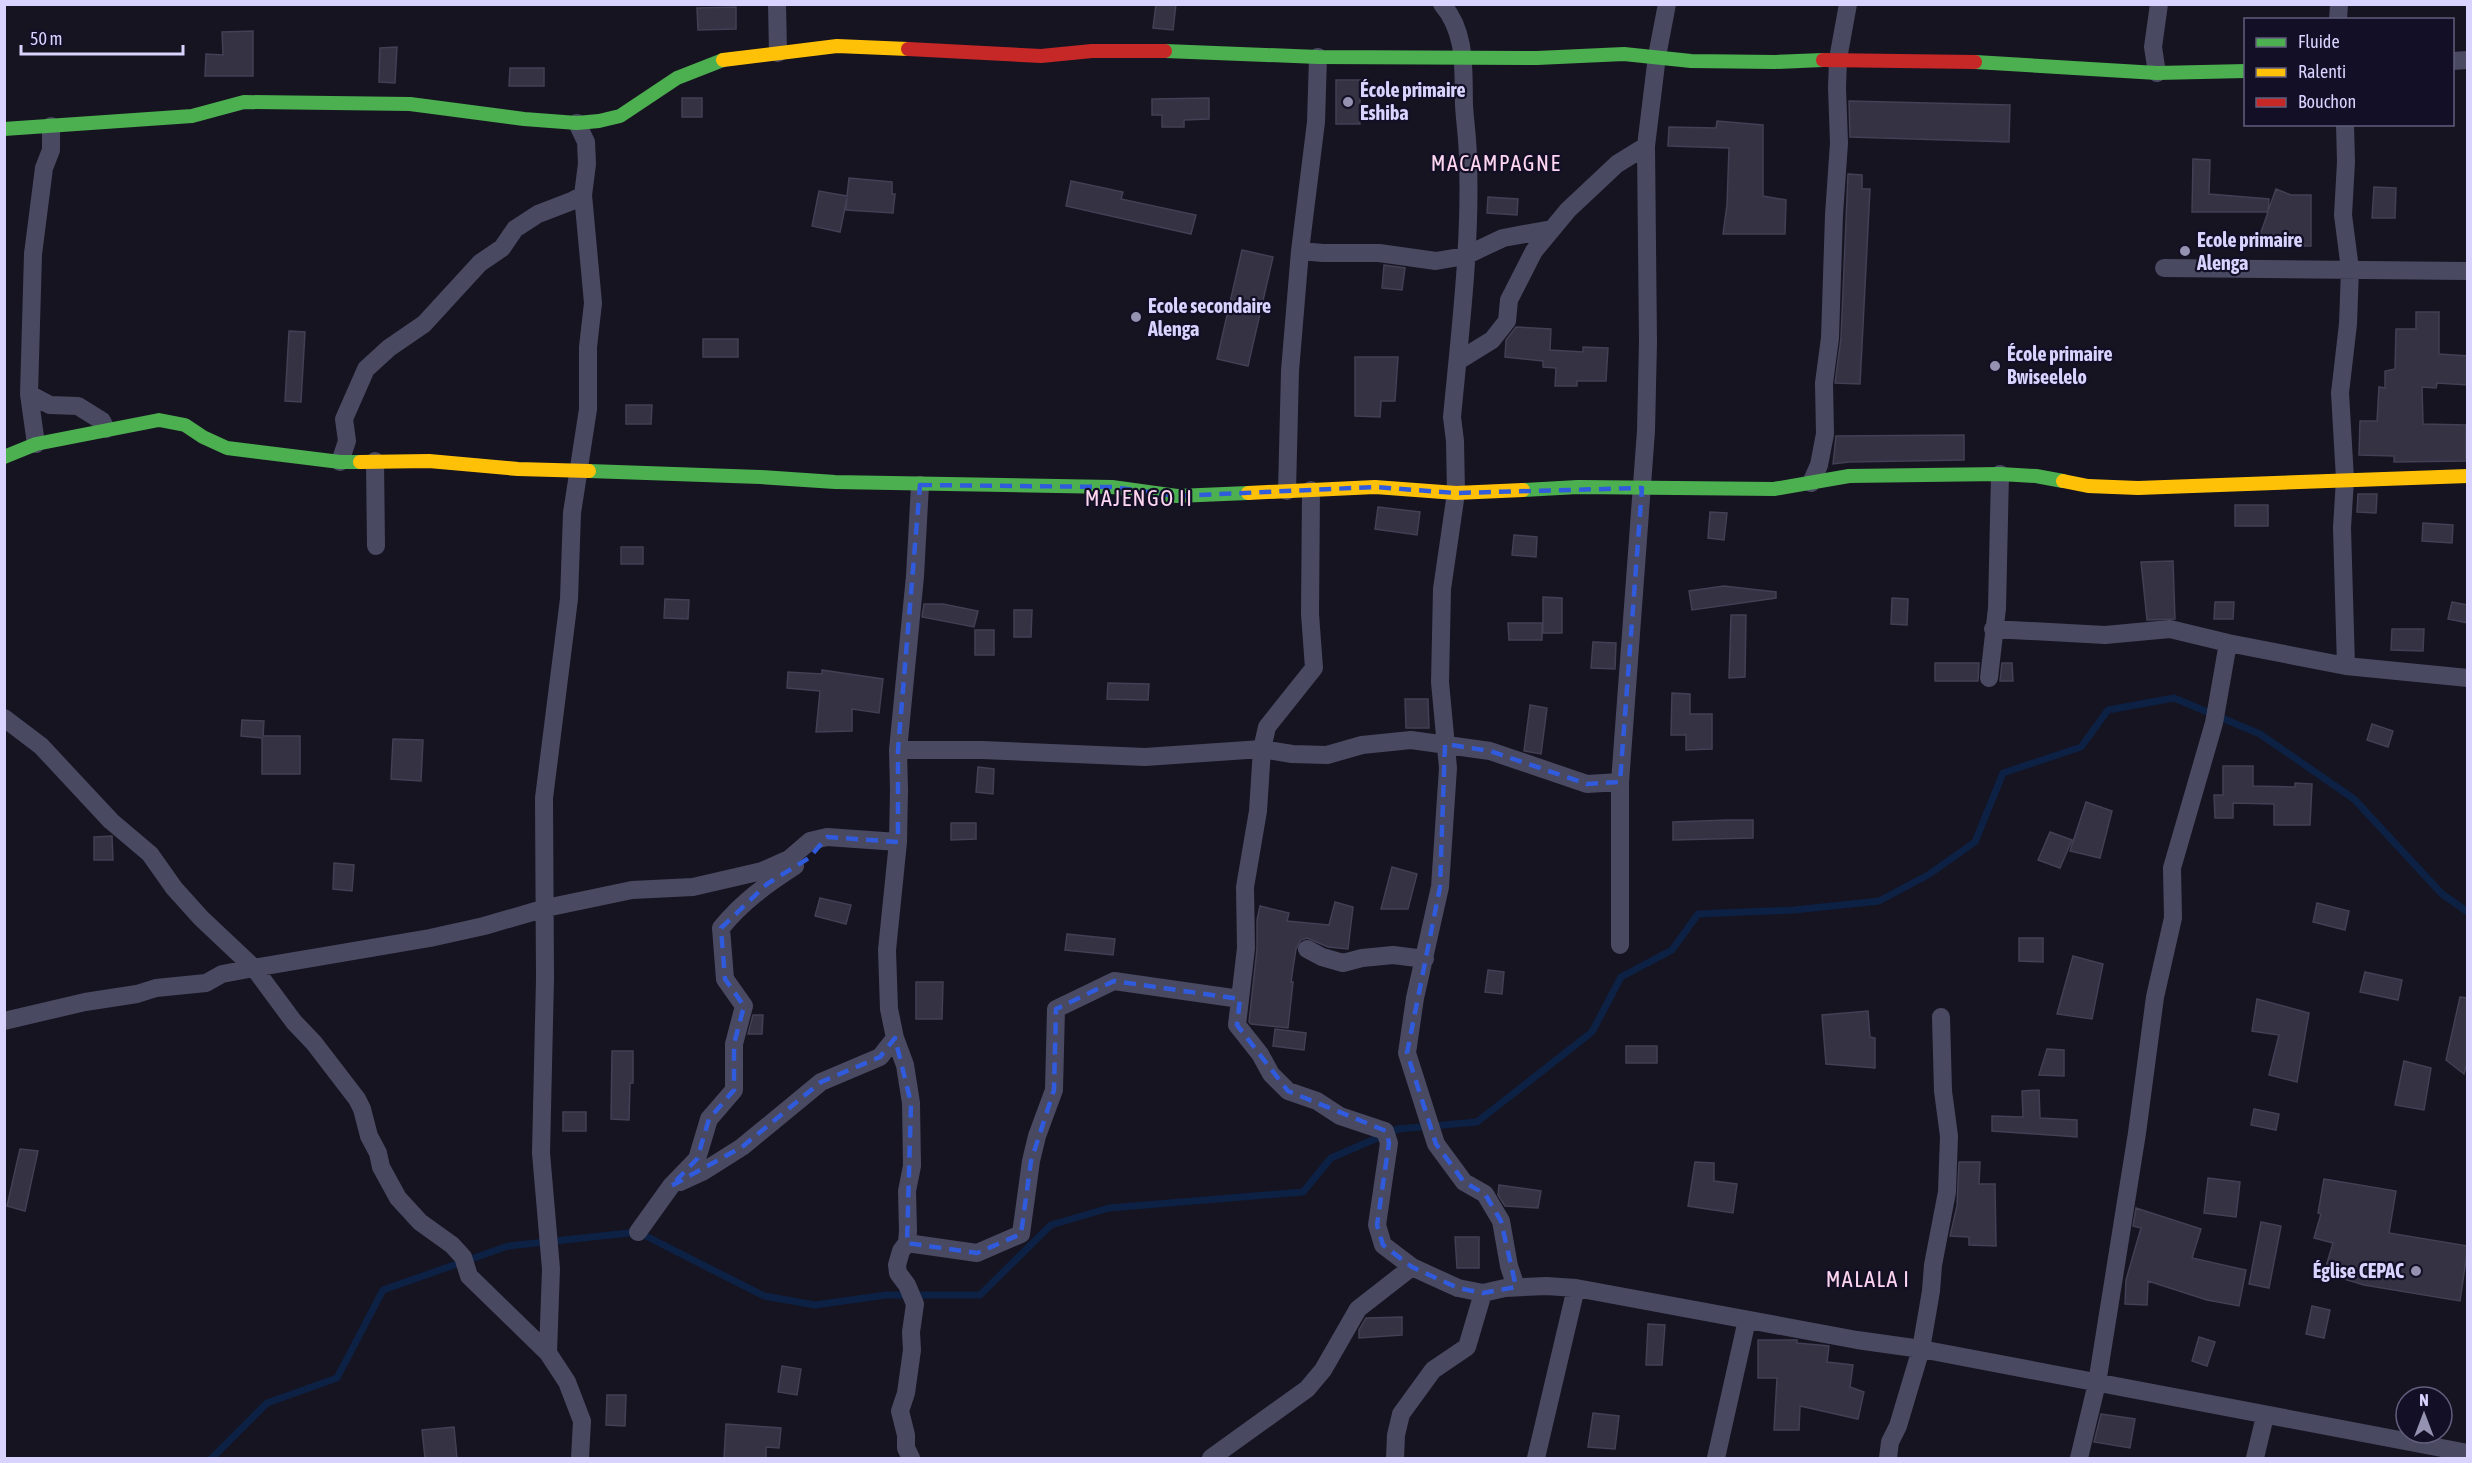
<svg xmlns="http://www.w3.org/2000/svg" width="2472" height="1463" font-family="'Asap Condensed',sans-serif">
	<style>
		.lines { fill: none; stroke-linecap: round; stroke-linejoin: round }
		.stream { stroke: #0d2144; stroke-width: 7 }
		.building { fill: #343243; stroke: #433f54; stroke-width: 1.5 }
		.street { stroke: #4a4962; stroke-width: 18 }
		.fast { stroke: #4caf50; stroke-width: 14 }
		.slow { stroke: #ffc107; stroke-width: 14 }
		.jam { stroke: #c62828; stroke-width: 14 }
		.marked { fill: none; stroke: #305bdc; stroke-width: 4.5; stroke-dasharray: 12 8; stroke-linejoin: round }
		.poi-dot { fill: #9591b1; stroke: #130f26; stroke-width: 2 }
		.labels { text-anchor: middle; stroke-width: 4.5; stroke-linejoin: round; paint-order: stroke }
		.poi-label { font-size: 20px; font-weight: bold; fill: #d9d4ff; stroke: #130f26; text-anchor: start }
		.quarter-label { font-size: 22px; letter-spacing: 1.5px; fill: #ffd6f0; stroke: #130f26 }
	</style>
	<rect width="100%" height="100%" fill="#161421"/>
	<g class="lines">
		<path class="stream" d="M212,1458l55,-55 70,-25 46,-88 125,-44 130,-14 126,64 51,9 71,-10h94l71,-70 58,-17 194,-16 28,-34 67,-29 79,-7 115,-90 29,-55 51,-27 26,-36 96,-4 85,-9 49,-26 47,-33 28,-69 78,-26 27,-37 66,-12 86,36 94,65 88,95 26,18"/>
	</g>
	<path class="building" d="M1156,4h20l-3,26 -20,-2z
		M736,7v22l-38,1 -1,-22z
		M253,31v45h-48l1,-22 17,1 -1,-23z
		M397,47l-2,36 -16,-1 1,-34z
		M510,68h34v18h-35z
		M1336,80h24v44h-24z
		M682,98h20v19h-20z
		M1209,98v21l-25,1v7h-22v-12h-10v-16z
		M1849,101l161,4 -1,37 -159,-5z
		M1717,121l46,4v71l23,4 -1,34h-62l4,-29 2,-57 -61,-2 1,-19 47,1z
		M2193,159l17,1 -1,34 60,5 -1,12 8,-22 15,6h20v51h-31l1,-11h-21l8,-23h-76z
		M1848,174l14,1v14h8l-10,195 -25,-1 6,-45z
		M849,178l43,4v12h3l-2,19 -47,-3 1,-12 -7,34 -28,-6 7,-35 28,5z
		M1071,181l52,11 -2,7 75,16 -5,19 -125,-28z
		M2374,187l22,1 -1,30h-23z
		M1488,197l30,2 -1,16 -30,-2z
		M1242,250l31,7 -25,109 -31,-7z
		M1384,265l21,3 -3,22 -20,-2z
		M2416,312h23v42l29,2v29l-31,-2 -1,5 -14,-1 1,37 43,1v36l-72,1v-6l-35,-1 1,-34h17l2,-34 6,1v-17l10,-2 1,-40h20z
		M1516,327l35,2 -1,21 33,2v-5l25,1 -2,33h-29v5h-22l1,-18 -13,-1v-6l-38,-4 1,-17z
		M289,331l16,1 -4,70 -16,-1z
		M703,339h35v18h-35z
		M1355,357h43l-3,44h-14l-1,16 -25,-1z
		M626,405h26l-1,19h-25z
		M1964,435v25l-115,2 -16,2 3,-28z
		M2358,494h19l-1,19 -19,-1z
		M2235,505h33v21h-33z
		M1378,507l42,5 -3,23 -42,-6z
		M1710,512l17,1 -3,27 -16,-2z
		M2423,523l30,2 -1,18 -30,-2z
		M1514,535l23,2 -1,20 -24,-2z
		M621,547h22v17h-22z
		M2173,561l2,58 -28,1 -6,-58z
		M1724,586l52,6v6l-84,12 -3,-19z
		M1543,597l19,1v35h-19z
		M1892,598l16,1 -1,26 -16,-1z
		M665,599l24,1 -1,19 -24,-1z
		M2215,602h19l-1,17h-19z
		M2452,602l16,3v18l-20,-4z
		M924,604h19l35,7 -4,16 -52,-10z
		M1014,610h18l-1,27h-17z
		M1731,615h15l-1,62 -16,1z
		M1508,623h34v17h-33z
		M2392,629h32l-1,22 -32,-1z
		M975,630h19v25h-19z
		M1593,642l23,1 -1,26 -24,-1z
		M1935,663h44l-1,18h-43z
		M2002,663h10l1,18h-13z
		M822,670l61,9 -4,34 -27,-4v22l-36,1 4,-41 -33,-3 1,-16 34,2z
		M1108,683l41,1 -1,16 -41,-1z
		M1672,693l18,1v20h22v35l-26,1v-15h-15z
		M1405,699h23l1,29h-23z
		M1530,705l17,3 -6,46 -17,-3z
		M242,720l22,1 -1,15h37v38h-38v-36l-21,-2z
		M2372,724l21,7 -5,16 -21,-7z
		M393,739l30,1 -2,41 -30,-2z
		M2223,766h30v20l42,1v-4l17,1 -2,41h-36v-21l-41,-1v15h-18l-1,-23h9z
		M978,767l16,2 -1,25 -17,-2z
		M2086,802l26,9 -12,47 -30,-7z
		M1728,820h25v18l-80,2v-18z
		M951,823h25v16l-25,1z
		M2050,832l22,8 -12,28 -22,-8z
		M112,836l1,24h-19v-23z
		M334,863l20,2 -2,26 -19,-2z
		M1392,867l25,7 -9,35h-27z
		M820,898l31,7 -5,19 -31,-8z
		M1335,902l18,5 -5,42 -20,-2 -21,-9 -6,2 -5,9 -5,33h2l-5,46 -37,-4 -2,-2 8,-73v-29l3,-14 29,7 -2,8 42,4z
		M2317,903l32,8 -4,19 -32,-8z
		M1067,934l48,5 -2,16 -48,-5z
		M2019,938h24v24l-24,-1z
		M2073,956l30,8 -11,55 -35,-5z
		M1488,970l16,2 -2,22 -17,-2z
		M2365,972l37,8 -4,20 -38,-8z
		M916,982h27l-1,37h-26z
		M2460,997l8,1v61l-4,15 -18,-14z
		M2257,999l52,14 -12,69 -28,-7 10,-40 -27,-4z
		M1868,1011l2,26 5,1v30l-49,-4 -4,-49z
		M753,1015h10l-1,19h-14z
		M1275,1029l31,4 -2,17 -31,-4z
		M1626,1046h31v17h-31z
		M2047,1049l17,1v26l-25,-1z
		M612,1051h21v32h-3l-1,37 -18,-1z
		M2404,1061l27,7 -7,42 -29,-5z
		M2039,1090l1,28 37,2v17l-85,-6v-15l31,1 -1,-26z
		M2254,1109l25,5 -3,16 -25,-5z
		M563,1112h23v19h-23z
		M20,1149l18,2 -13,60 -18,-5z
		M1695,1162l19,1v18l23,3 -4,29 -45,-7z
		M1959,1162h21l-1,22h16l1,62 -27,-1v-8l-19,-1 7,-30z
		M2208,1178l32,4 -4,35 -32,-4z
		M2324,1179l72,12 -7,42 79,13 -8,55 -96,-16 -40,-12 9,-30 -19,-5 7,-24 -3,-1z
		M1499,1185l42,6 -3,17 -33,-2 -7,-11z
		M2136,1208l65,21 -9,29 54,12 -7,36 -32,-6 -59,-19 -1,24 -22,-1 1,-24 15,-52 -8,-2z
		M2261,1222l20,4 -12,62 -20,-4z
		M1455,1237h24v31h-22z
		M2312,1306l18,4 -6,28 -18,-4z
		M1402,1317v18l-43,3v-8l7,-12z
		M1648,1324l17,1 -3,40h-16z
		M2199,1337l16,5 -8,24 -15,-5z
		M1758,1340h39v3l32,3 -2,16 26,3 -3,22 14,5 -6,27 -58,-13 -1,24h-25l3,-52h-19z
		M782,1366l19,3 -4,26 -19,-3z
		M607,1395h19l-1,31 -19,-1z
		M1593,1413l26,3 -4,33 -27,-2z
		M2101,1414l34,5 -5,29 -36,-6z
		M726,1424l55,4 -2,20 -13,-1v11h-42z
		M454,1427l3,31h-32l-3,-28z"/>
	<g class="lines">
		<path class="street" d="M777,4l1,49
			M1442,4c25,29 21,66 22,101 1,18 4,36 4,55 3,85 -8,172 -16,257l3,24 1,52 -14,96 -2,93 8,86 -8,119 -25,111 -8,55 29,91 28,38 21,12 16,27 8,45 7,21
			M2338,20l1,-16
			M2452,61l16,-1
			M2157,73l-4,-26 6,-43
			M577,123l9,19 1,22 -4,31 10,108 -5,44v62l-16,104 -3,86 -25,199 1,181 -4,174 10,116 -3,84 19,29 15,39 -2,37
			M2345,124l1,38 -3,53 7,54 -2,55 -8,69 5,86 -3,49 4,138
			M1300,251l23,2h56l57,8 29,-5 38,-18 49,-9
			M2164,268l304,3
			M1458,361l34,-21 15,-19 2,-21 25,-49 34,-41 49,-46 29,-18
			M29,394l21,11 28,1 24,15 4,8
			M36,444l-7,-50 4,-140 11,-86 7,-18v-24
			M375,461l1,85
			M340,462l7,-21 -3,-22 22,-50 23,-21 35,-24 56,-61 22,-15 13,-19 23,-15 34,-13 11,-6
			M1811,483l8,-18 6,-31 -1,-51 6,-45 4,-123 5,-72 -2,-55 1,-29 10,-55
			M1311,490l-1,124 4,54 -47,59 -5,22 -4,62 -13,76 1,61 -9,77 23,29 11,20 17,17 29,10 23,15 45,15 4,12 -12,82 6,20 29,22 46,21 25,5 22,-5 41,-2 30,2 281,52 64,9 547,104
			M1287,491l3,-120 10,-120 16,-129 2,-65
			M1993,629l112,6 65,-6 58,14 118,23 122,12
			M1989,678l8,-70 3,-134
			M4,718l37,28 70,75 39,33 24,34 27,30 53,50 40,54 20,21 43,56 5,10 7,27 9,17 3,14 17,31 22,24 32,23 11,12 6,19 79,77
			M898,750h84l163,7 117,-8 30,5 35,1 35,-10 49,-5 79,11 97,33 33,-2
			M1620,945v-163l26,-351 2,-89 -2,-196 11,-90 10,-52
			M1307,949l15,8 21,6 19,-5 31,-3 32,4
			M4,1021l81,-19 52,-8 19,-6 50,-5 16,-9 32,-6 176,-30 54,-12 62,-18 86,-18 61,-3 69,-16 27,-12 21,-18 17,-4 71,5
			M680,1182l24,-11 38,-24 79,-65 59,-25 15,-19
			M638,1232l33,-46 26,-27 12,-40 25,-29v-46l10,-38 -19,-27 -4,-51c21,-26 46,-44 74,-62
			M907,1243l70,10 44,-19 10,-73 6,-25 17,-46 2,-81 58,-28 126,18
			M911,1458l-5,-10v-13l-6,-24 6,-18 6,-43 -1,-18 4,-28 -8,-19 -9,-12 -1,-8 4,-14 6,-8 1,-12 -1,-40 5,-25 -1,-63 -6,-38 -10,-27 -6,-29 -2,-59 11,-108 1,-52 -1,-40 17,-174 5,-91
			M1211,1458l96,-69 16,-19 35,-61 54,-42
			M1395,1458l1,-23 5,-21 32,-44 34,-23 16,-54
			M1536,1458l40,-170
			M1716,1458l31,-138
			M1888,1458l2,-16 8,-16 23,-77 10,-58 2,-26 14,-73 2,-56 -6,-45 -2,-74
			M2079,1458l18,-75 40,-250 18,-136 18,-79 -1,-50 42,-145 14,-80
			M2255,1458l10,-42"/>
		<path class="fast" d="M1165,51l153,6 219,1 87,-4 67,7 84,1 48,-2
			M1975,62l182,11 89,-2
			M4,129l188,-13 52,-14 166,2 114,15 53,4 22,-2 21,-5 57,-38 46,-18
			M4,457l32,-13 123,-24 26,5 18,12 24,11 113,14h20
			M589,471l171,6 75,5 277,5 65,9 71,-3
			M1523,490l55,-3 196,2 75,-13 151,-2 36,2 27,5"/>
		<path class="slow" d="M723,60l114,-14 71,3
			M360,462l69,-1 89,8 71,2
			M2063,481l25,5 50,2 330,-12
			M1248,493l127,-6 81,6 67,-3"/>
		<path class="jam" d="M908,49l133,7 51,-5h73
			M1823,60l152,2"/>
	</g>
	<path class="marked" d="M920,485l192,2 65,9 198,-9 81,6 186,-5 -22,294 -33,2 -97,-33 -45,-7 -5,143 -33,166 29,91 28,38 21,12 16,27 15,66 -33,6 -25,-5 -46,-21 -29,-22 -6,-20 12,-82 -3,-12 -98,-40 -51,-66 3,-26 -126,-18 -58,28 -2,81 -23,71 -10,73 -44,19 -70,-10 4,-140 -16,-65 -15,19 -59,25 -79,65 -71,39 26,-27 12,-40 25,-29v-46l10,-38 -19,-27 -4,-51 46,-44 42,-26 18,-21 71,5v-92z"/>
	<g class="poi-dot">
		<circle cx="1348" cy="102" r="6"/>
		<circle cx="2185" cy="251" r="6"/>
		<circle cx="1136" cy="317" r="6"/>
		<circle cx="1995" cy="366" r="6"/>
		<circle cx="2416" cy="1271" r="6"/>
	</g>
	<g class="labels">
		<g class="poi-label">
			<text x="1360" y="97">École primaire<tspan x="1360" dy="23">Eshiba</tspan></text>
			<text x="2197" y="247">Ecole primaire<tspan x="2197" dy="23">Alenga</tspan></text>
			<text x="1148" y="313">Ecole secondaire<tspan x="1148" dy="23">Alenga</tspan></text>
			<text x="2007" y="361">École primaire<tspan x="2007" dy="23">Bwiseelelo</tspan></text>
			<text x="2404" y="1278" text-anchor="end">Église CEPAC</text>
		</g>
		<g class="quarter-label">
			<text x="1496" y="171">MACAMPAGNE</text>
			<text x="1139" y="506">MAJENGO II</text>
			<text x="1868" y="1287">MALALA I</text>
		</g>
	</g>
	<rect width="2472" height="1463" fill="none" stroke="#d9d4ff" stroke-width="12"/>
	<rect x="2244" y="18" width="210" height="108" fill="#130f26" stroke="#625e7d" stroke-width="1.5"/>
	<rect x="2256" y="38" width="30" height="9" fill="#4caf50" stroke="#625e7d" stroke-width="1.5"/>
	<text x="2298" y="48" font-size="18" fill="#d9d4ff">Fluide</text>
	<rect x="2256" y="68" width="30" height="9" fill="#ffc107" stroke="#625e7d" stroke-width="1.5"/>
	<text x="2298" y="78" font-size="18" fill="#d9d4ff">Ralenti</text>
	<rect x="2256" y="98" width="30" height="9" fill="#c62828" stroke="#625e7d" stroke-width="1.5"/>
	<text x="2298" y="108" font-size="18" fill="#d9d4ff">Bouchon</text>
	<g transform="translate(2424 1415)"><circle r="28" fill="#130f26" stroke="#625e7d" stroke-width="1.5"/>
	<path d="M0-4.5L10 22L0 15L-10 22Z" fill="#9591b1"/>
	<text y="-9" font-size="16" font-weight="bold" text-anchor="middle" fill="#d9d4ff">N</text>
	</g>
	<path d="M21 45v9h162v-9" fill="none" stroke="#d9d4ff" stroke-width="3"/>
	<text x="30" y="45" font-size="18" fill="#d9d4ff" stroke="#130f26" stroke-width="4.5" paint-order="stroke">50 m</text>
</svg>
